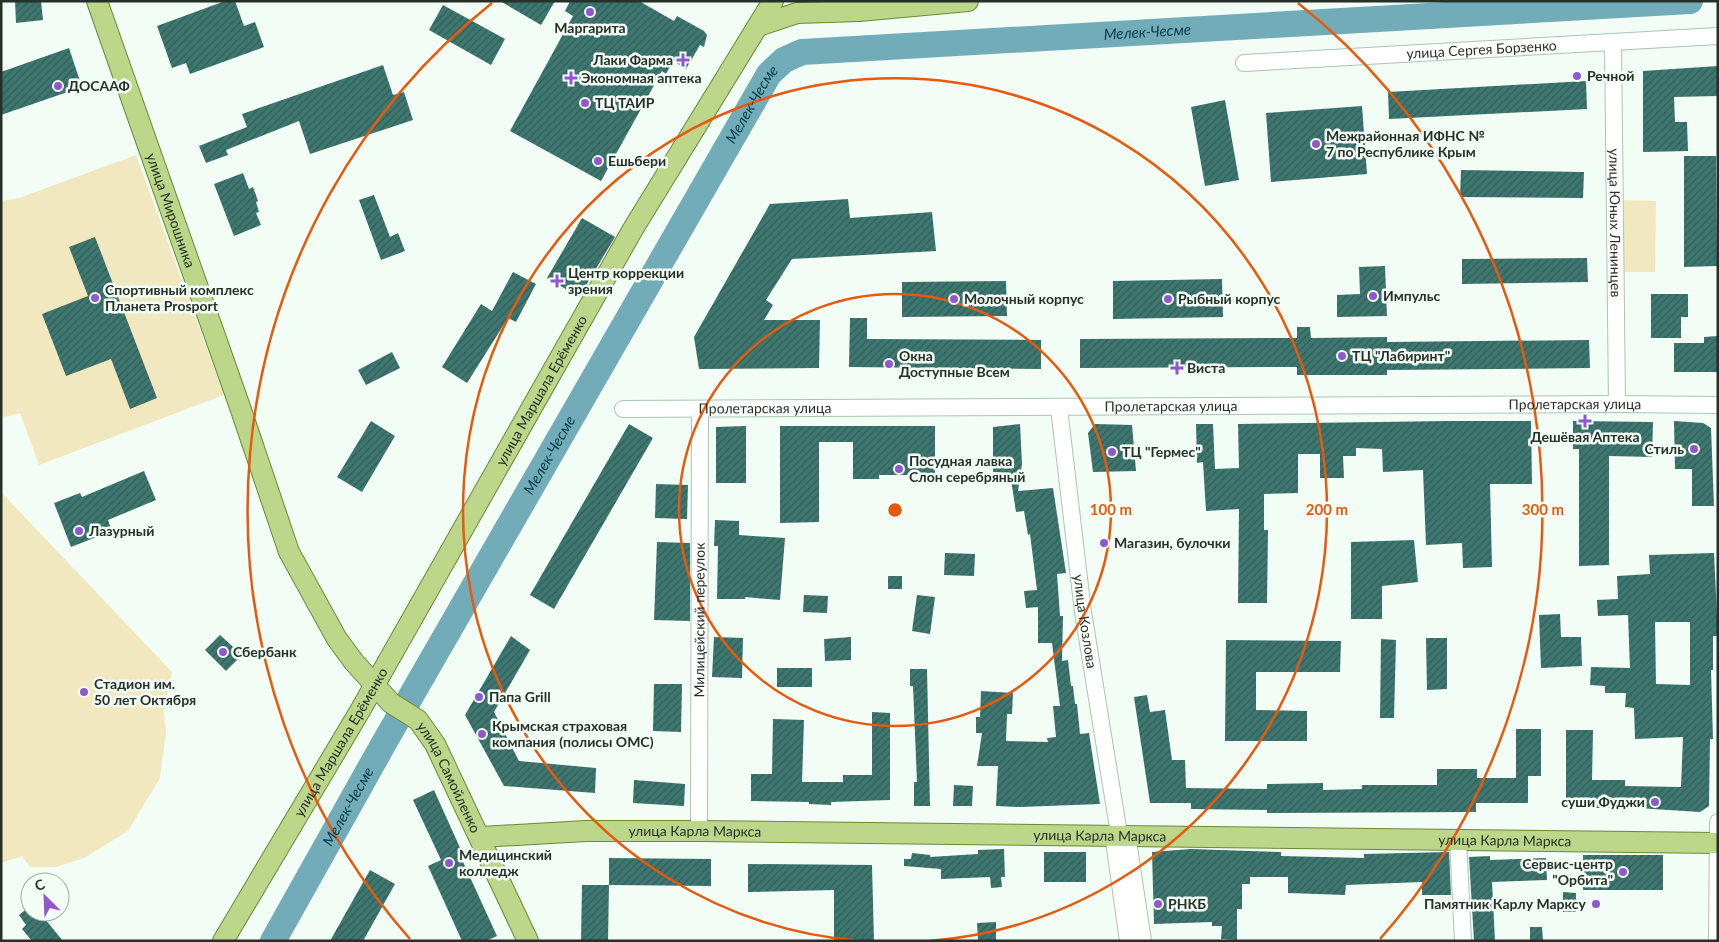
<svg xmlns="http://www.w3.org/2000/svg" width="1719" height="942" font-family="Lato,sans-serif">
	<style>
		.pitch { fill: #f2e8bf }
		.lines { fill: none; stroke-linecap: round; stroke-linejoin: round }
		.river { stroke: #73acb9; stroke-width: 26 }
		.building { fill: url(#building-hatch); fill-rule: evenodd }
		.minor-casing { stroke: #aac5b2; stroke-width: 18 }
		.major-casing { stroke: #6b8a35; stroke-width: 22 }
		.minor { stroke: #fff; stroke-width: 16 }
		.major { stroke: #bcd68a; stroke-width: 20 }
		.ring { fill: none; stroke: #e8590c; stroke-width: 2.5 }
		.poi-dot { fill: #9157ce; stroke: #f2fdf6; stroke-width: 2 }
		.labels { text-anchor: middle; stroke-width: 5; stroke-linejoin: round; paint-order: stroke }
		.poi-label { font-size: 14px; font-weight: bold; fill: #253028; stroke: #f2fdf6; text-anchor: start }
		.street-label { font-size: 14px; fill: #253028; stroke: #f2fdf6 }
		.water-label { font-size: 15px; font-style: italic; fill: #033a45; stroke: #f2fdf6 }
		.centre { fill: #e8590c; stroke: #f2fdf6; stroke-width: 2.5 }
		.ring-label { font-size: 15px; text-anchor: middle; font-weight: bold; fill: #e8590c; stroke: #f2fdf6; stroke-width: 5; stroke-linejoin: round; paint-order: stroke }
	</style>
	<defs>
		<pattern id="building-hatch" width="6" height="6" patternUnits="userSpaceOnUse" patternTransform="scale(1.25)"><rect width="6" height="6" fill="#3e7770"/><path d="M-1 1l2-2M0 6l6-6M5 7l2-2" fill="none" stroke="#315d57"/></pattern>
	</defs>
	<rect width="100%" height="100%" fill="#f2fdf6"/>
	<path class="pitch" d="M136,155l88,240 -185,70 -19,-52 -19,5v-217l18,-3z
		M1624,200l32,1 -1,71h-32z
		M1,492l171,180 -8,39 2,22 -6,45 -32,53 -44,27 -28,9h-26l-8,-11 -21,7z"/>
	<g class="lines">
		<path class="river" id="s1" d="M273,941l111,-198 385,-669 15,-14 18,-8 888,-51"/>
	</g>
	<path class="building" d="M15,1h26l2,19 -27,3z
		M225,1h10l9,25 11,-4 9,25 -74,27 -4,-11 -14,5 -15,-42z
		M500,1h55l-14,24z
		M570,1h69l35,20 3,-5 27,15 3,4 -3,12 -4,-2 -14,24 -13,-8 -7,13 -4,-3 -61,110 -91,-50 63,-115 -8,-5z
		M443,5l62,34 -14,26 -62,-35z
		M69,48l13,39 -81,28v-43z
		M383,65l10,30 11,-3 9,28 -103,34 -11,-33 -73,29 2,5 -22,8 -7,-17 48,-19 -5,-13z
		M1718,66v30l-44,1 1,25h12l1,29 -45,1v-81z
		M1586,81l1,28 -198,10 -1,-27z
		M1225,100l14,80 -34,6 -14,-79z
		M1362,106l5,68 -96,8 -5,-69z
		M1684,156h32l1,110 -33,1z
		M1461,170l123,2 -1,26 -123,-1z
		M243,173l6,16 4,-2 5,14 -2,1 3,10 -3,1 5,12 -27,11 -20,-52z
		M374,195l16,42 8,-4 7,18 -24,9 -22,-60z
		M848,199l2,19 82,-6 4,39 -144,8 -26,41 7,5 -9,15h56l-1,48 -120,1 -5,-32 76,-133z
		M582,218l33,19 -36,60 -32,-19z
		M95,237l62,161 -27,11 -19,-50 -45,17 -24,-62 46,-18 -19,-49z
		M1587,258l1,24 -126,2v-25z
		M1385,266l2,50 -50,1v-22l23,-1 -1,-27z
		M513,272l23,12 -20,38 -8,-4 -41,65 -25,-16 39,-63 11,7z
		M1222,279l1,38 -110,2v-38z
		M1006,281l1,35 -105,1v-35z
		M1651,294h37v23h-7v21h-30z
		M850,318h17v21l174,1v29l-192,-2z
		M1297,327h13l1,11 76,-1v5l202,-2 1,28 -203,2v5h-90v-8l-217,1v-29l217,-1z
		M1718,336v36h-44v-29h30v-6z
		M392,352l8,16 -34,17 -8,-15z
		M371,421l24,15 -33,56 -25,-15z
		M1449,421h82l1,63h-42l2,83 -29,1 -1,-25 -36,2 -3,-75 -40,2 -1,-23 -26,-1v8h-13l1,22h-24v-24h-22v39l-34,1v36h4l-1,73h-29l1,-94 -33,2 -3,-49 -6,1 -1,-39h17l2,45 24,-1 -1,-44z
		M1573,421l80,1 -1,35 -43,-1v109l-30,1v-117h-6z
		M1674,421l29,2 8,5 3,78h-22v-37h-17z
		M629,424l24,14 -99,171 -24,-14z
		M1020,424l2,40 -4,27 35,-3 13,85 -9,1 3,42h3l-1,45 6,-1 3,26h2l2,18h2l3,30 9,-1 11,71 -80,3 -24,-1 2,-40h-21l5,-33h-6v-16h4l1,-26 32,2 -1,21h-5l-1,27 42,1 -1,-4 9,-1 -3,-31h7l-8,-63h-14v-36l-12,1 -2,-17 13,-1 -7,-56 -2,1 -4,-24 -8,1 -6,-39 -17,-1v-45z
		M1095,424l37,1 4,46 -43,1 -5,-39z
		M746,426v57h-30v-56z
		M780,426h155v49h-56v4h-26v-37h-34v80l-39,1z
		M144,471l12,29 -48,20 4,11 -41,16 -17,-44 26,-10 2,4z
		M656,484l32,1 -1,34 -32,-1z
		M715,520l24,1v14l46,3 -5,62 -35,-3v2h-28l1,-53h-4z
		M1414,540l4,42 -36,4v33h-31v-77z
		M657,542l33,1v78l-36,-1z
		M945,553l30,1 -1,22 -30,-1z
		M1714,553l4,83h-5v34h-2l2,69h-3l-1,67 -9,6 -63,-4h-71v-78h27l-1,50h33v6l56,1 2,-50 -48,2 -1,-31 -9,-1 1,-14h-21v-7l-15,-1 1,-18 39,1 -2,-53 -30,1 -1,-16 21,-1 -1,-23 33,-2 -1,-19zM1655,622h35v63l-34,-1z
		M888,576h14v13h-14z
		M804,595l24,1 -1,17 -24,-1z
		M917,595l18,2 -5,37 -18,-3z
		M1560,614l1,23h20l1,29 -41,2 -2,-53z
		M220,635l22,20 -16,16 -21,-21z
		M511,636l19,14 -36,62 25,49 77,7 -1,25 -91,-7 -39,-71z
		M714,637l29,1 -1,40 -30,-1z
		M851,637v23l-26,1 -1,-22z
		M1426,638h21v51l-20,1z
		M1381,639l15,1 -2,78h-14z
		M1226,640l115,1 -1,31h-84v38l51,1v30h-82z
		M777,668h35v19h-35z
		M910,669h17l3,137h-16v-24h3l-4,-96h-3z
		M654,684h28l-1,48 -28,-1z
		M1147,695l3,17 15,-2 7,50h13l1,28 81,1v-5l56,-1v7l39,-1v-4h75v-16h40v9h39v-49h25v47h-13v27h-52v9l-209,1v-3l-76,-1v-6h-41l-16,-106z
		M872,712l18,1v87l-59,2v3l-22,-1v-2l-58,-1v-27h21l1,-55 31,1 -2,62h41v-7h29z
		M634,780l51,4 -1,22 -51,-3z
		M954,785l19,1 -1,20h-19z
		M434,790l27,60 -3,1 39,85 -11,5h-24l-34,-75 13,-6 -28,-60z
		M1004,849l1,28h-4l1,10 -11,1 -1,-11 -49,2v-10l-37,-3v-7h7l1,-6 18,2v2l48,-3v-4z
		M1191,849l90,3v4l83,2v-4l85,-2 2,43h-29v-13l-76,3 -1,10 -57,-2v-16h-38v7h-8v25h-5v31l-16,-1 1,-13h-10v-4l-58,2 -2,-72z
		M1044,852h42v30h-42z
		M1583,855h80v35h-80z
		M1490,856v4l56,-2 1,22 -55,2 3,59h-21l-5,-84z
		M609,858l102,1v27l-102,-1z
		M748,864l124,1 2,76h-40v-51l-86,2z
		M370,870l25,14 -32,57h-33z
		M582,885h27l-1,56h-27z
		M1563,892l13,1v19h-13z
		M30,906v6h4l3,4 3,-3 23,28h-31l-10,-12 4,-4 -7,-10z
		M996,922v19h-18l-1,-18z
		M1530,927h12l1,14h-13z"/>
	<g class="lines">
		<g class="minor-casing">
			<g id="minor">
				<path id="s2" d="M1613,42l4,362"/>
				<path id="s3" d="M1244,63l474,-27"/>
				<path id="s4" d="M1059,408l24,204 36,222"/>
				<path id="s5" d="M623,409l994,-5 101,1"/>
				<path id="s6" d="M699,831l1,-421"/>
				<path d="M1113,834l15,107"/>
				<path d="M1127,834l16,107"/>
				<path d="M1458,839l5,102"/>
				<path d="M1717,941l1,-119"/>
			</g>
		</g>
		<g class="major-casing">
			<g id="major">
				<path id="s7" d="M97,1l143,406 49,145 48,87 17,23 37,41 27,17 17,24 93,197"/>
				<path d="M758,26l39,-13 62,-2 109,-10"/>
				<path id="s8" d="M481,837l105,-6h113l1019,12"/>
				<path id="s9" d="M223,941l138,-232 272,-480 140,-228"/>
			</g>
		</g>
		<use href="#minor" class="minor"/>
		<use href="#major" class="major"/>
	</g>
	<g class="ring">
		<circle cx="895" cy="510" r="216"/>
		<path d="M861 941A432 432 0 1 1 929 941"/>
		<path d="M410 939A648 648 0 0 1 492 3M1298 3A648 648 0 0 1 1380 939"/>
	</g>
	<g class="poi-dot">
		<circle cx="590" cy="12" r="5"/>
		<path d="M680.5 52.5h5v5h5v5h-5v5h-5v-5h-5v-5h5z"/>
		<circle cx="1577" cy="76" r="5"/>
		<path d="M568.5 70.5h5v5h5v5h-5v5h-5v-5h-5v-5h5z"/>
		<circle cx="58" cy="86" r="5"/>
		<circle cx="585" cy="103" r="5"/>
		<circle cx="1316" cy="144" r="5"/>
		<circle cx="598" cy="161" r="5"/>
		<path d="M554.5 273.5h5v5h5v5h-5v5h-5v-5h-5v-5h5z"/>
		<circle cx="1373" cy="296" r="5"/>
		<circle cx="95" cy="298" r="5"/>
		<circle cx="954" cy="299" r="5"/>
		<circle cx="1168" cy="299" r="5"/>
		<circle cx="1342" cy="356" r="5"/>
		<circle cx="889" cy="364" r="5"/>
		<path d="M1174.5 360.5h5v5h5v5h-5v5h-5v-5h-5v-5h5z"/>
		<path d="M1582.5 413.5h5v5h5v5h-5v5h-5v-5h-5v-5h5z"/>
		<circle cx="1694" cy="449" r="5"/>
		<circle cx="1112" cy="452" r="5"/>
		<circle cx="899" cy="469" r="5"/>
		<circle cx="79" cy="531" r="5"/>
		<circle cx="1104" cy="543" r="5"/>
		<circle cx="223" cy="652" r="5"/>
		<circle cx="84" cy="692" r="5"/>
		<circle cx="479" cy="697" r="5"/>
		<circle cx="482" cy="734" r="5"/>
		<circle cx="1655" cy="802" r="5"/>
		<circle cx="449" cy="863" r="5"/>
		<circle cx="1623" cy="872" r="5"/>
		<circle cx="1158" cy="904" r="5"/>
		<circle cx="1596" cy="904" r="5"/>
	</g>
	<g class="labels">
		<g class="poi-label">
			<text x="590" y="33" text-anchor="middle">Маргарита</text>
			<text x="673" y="65" text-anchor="end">Лаки Фарма</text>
			<text x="1587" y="81">Речной</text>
			<text x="581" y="83">Экономная аптека</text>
			<text x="68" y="91">ДОСААФ</text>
			<text x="595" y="108">ТЦ ТАИР</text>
			<text x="1326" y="141">Межрайонная ИФНС №<tspan x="1326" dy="16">7 по Республике Крым</tspan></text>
			<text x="608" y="166">Ешьбери</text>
			<text x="568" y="278">Центр коррекции<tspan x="568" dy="16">зрения</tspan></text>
			<text x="105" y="295">Спортивный комплекс<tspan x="105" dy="16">Планета Prosport</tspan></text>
			<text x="1383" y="301">Импульс</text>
			<text x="964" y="304">Молочный корпус</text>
			<text x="1178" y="304">Рыбный корпус</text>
			<text x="899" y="361">Окна<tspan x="899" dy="16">Доступные Всем</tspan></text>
			<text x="1352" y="361">ТЦ "Лабиринт"</text>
			<text x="1187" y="373">Виста</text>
			<text x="1585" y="442" text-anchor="middle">Дешёвая Аптека</text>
			<text x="1684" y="454" text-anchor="end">Стиль</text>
			<text x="1122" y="457">ТЦ "Гермес"</text>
			<text x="909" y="466">Посудная лавка<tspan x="909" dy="16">Слон серебряный</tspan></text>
			<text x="89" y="536">Лазурный</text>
			<text x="1114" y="548">Магазин, булочки</text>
			<text x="233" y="657">Сбербанк</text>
			<text x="94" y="689">Стадион им.<tspan x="94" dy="16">50 лет Октября</tspan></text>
			<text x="489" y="702">Папа Grill</text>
			<text x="492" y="731">Крымская страховая<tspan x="492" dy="16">компания (полисы ОМС)</tspan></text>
			<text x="1645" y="807" text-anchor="end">суши Фуджи</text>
			<text x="459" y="860">Медицинский<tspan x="459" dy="16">колледж</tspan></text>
			<text x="1613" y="869" text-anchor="end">Сервис-центр<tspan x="1613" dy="16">"Орбита"</tspan></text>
			<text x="1168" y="909">РНКБ</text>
			<text x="1586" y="909" text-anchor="end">Памятник Карлу Марксу</text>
		</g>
		<g class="street-label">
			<text dy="5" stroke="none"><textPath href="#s3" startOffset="238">улица Сергея Борзенко</textPath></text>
			<text dy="5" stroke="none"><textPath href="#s7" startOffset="222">улица Мирошника</textPath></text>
			<text dy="5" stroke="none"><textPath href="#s2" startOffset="181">улица Юных Ленинцев</textPath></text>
			<text dy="5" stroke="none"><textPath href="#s9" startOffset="636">улица Маршала Ерёменко</textPath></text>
			<text dy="5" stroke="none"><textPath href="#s5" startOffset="952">Пролетарская улица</textPath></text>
			<text dy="5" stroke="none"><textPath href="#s5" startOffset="548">Пролетарская улица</textPath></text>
			<text dy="5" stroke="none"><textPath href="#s5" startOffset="142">Пролетарская улица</textPath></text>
			<text dy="5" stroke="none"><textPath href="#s6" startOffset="211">Милицейский переулок</textPath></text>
			<text dy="5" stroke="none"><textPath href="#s4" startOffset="215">улица Козлова</textPath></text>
			<text dy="5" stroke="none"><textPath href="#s9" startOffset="231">улица Маршала Ерёменко</textPath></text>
			<text dy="5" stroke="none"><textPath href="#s7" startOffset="864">улица Самойленко</textPath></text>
			<text dy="5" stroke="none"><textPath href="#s8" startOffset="214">улица Карла Маркса</textPath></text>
			<text dy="5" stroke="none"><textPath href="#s8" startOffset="619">улица Карла Маркса</textPath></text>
			<text dy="5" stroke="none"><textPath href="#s8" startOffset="1024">улица Карла Маркса</textPath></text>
		</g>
		<g class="water-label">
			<text dy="5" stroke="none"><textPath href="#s1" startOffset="1385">Мелек-Чесме</textPath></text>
			<text dy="5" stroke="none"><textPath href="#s1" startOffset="964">Мелек-Чесме</textPath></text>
			<text dy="5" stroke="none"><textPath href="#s1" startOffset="559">Мелек-Чесме</textPath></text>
			<text dy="5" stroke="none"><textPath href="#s1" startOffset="154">Мелек-Чесме</textPath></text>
		</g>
	</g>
	<circle cx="895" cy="510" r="8" class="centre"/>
	<g class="ring-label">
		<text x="1111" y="515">100 m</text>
		<text x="1327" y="515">200 m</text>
		<text x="1543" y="515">300 m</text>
	</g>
	<rect width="1719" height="942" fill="none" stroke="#253028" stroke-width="5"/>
	<g transform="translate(45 897) rotate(336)"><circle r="24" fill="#f2fdf6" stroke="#a0aba4"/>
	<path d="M0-4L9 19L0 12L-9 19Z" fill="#9157ce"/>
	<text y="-8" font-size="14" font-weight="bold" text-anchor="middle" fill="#253028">С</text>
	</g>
</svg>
